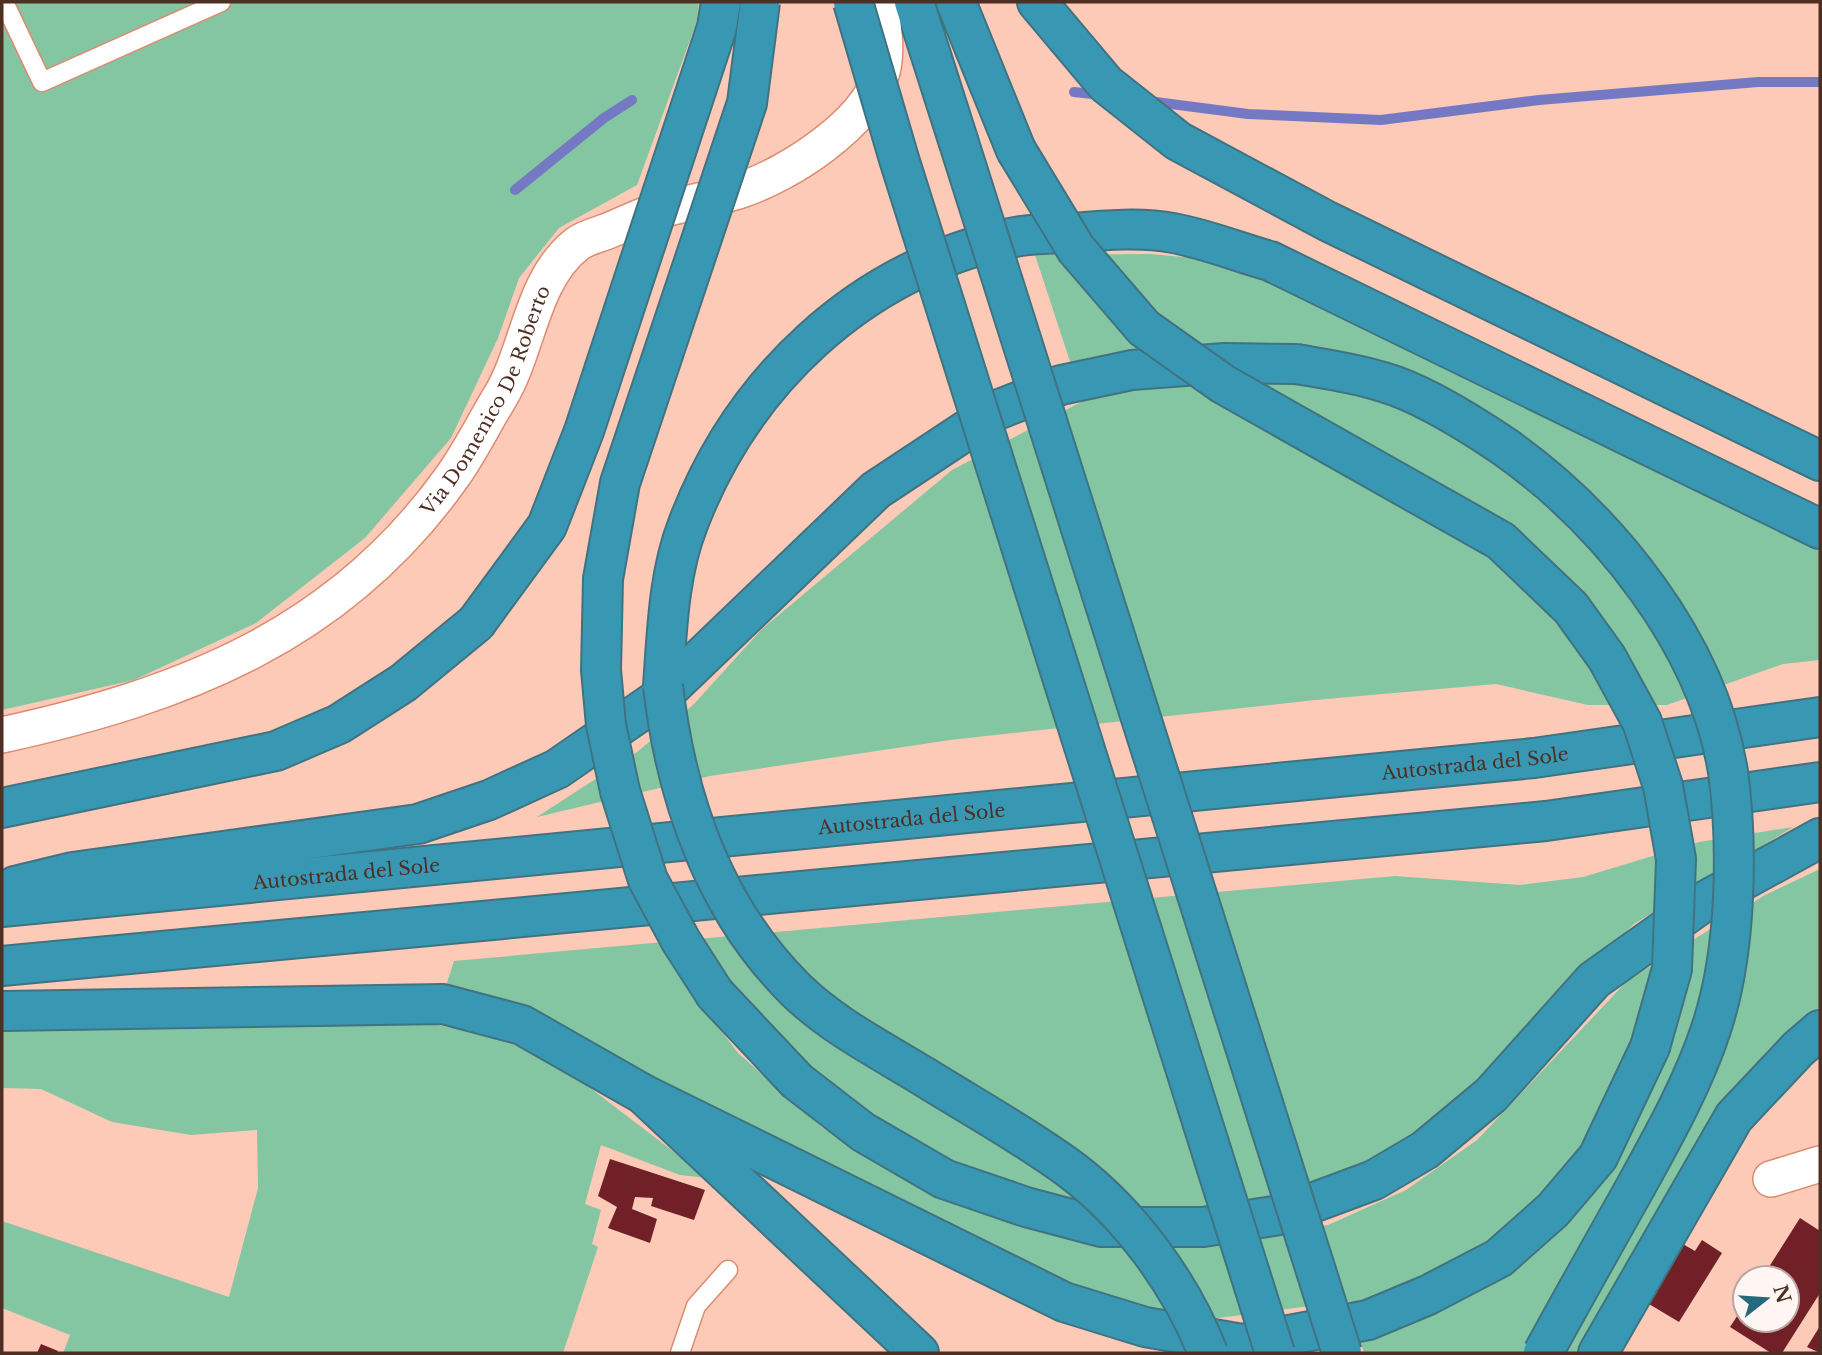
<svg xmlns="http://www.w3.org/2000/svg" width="1822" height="1355" font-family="'Libre Baskerville',serif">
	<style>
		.green { fill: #84c6a2 }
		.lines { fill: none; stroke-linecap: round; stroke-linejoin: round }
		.stream { stroke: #7579c4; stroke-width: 10 }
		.building { fill: #712027 }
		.lane-casing { stroke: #dc8c71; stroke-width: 21 }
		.street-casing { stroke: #dc8c71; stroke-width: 38 }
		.highway-casing { stroke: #407381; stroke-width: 42 }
		.lane { stroke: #fff; stroke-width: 18 }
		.street { stroke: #fff; stroke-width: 35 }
		.highway { stroke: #3898b3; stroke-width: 38 }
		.highway-bridge-casing { stroke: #407381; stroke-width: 42; stroke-linecap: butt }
		.highway-bridge { stroke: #3898b3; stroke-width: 38 }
		.labels { text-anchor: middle; stroke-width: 7; stroke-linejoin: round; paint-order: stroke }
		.street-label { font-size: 19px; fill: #4f2e23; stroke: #fff6f3 }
	</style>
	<rect width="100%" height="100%" fill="#fdcab8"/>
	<path class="green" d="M2,2h697l-2,19 -60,164 -78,43 -40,50 -21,60 -47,100 -86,100 -109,85 -122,57 -132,30z
		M1151,254l43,4 110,35 516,254v113l-37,4 -116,41h-79l-92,-21 -181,16 -365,40 -240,36 -173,41 100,-65 57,-48 68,-75 190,-159 131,-69 -48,-146z
		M1793,827l-159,97 -106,104 -79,83 -37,26 -53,31 -54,22 -122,21 -120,-10 -83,-24 -101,-51 -185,-131 44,58 85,75 82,51 109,45 82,18 89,6 143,-23 78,-35 71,-50 150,-159 138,-86 55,-26v139l-51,41 -49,58 -141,246h-215l-16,-52 -129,17 -83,-7 -84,-32 -437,-222 -76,-44 -46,-16 -49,-5 10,-31 941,-85 125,9 63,-8 116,-35z
		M2,1020h406l70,12 42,15 69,40 119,91 -28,-3 -79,-30 -16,59 16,6 -9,34 6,3 -35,106h-500l7,-18 -68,-27v-87l227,76 29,-109 -1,-58 -66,5 -79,-13 -71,-33 -39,-1z"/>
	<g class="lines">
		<path class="stream" d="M1074,92l28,3
			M1148,101l100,13 133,6 158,-20 219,-18h62
			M515,190l89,-72 28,-18"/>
	</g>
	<path class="building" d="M610,1159l95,31 -11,30 -43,-14 2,-8 -18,-1 -3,12 25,10 -7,24 -42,-15 9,-21 -19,-11z
		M1800,1218l20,13v62l-38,60h-11l-41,-26 15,-23v16h42v-42h-25z
		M1702,1240l20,13 -43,69 -35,-21 37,-58 14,8z
		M1820,1326v27l-13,-6z
		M41,1344l17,7 -1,2h-20z"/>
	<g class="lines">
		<g class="lane-casing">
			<path id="lane" d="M4,2l38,80 179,-80
				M680,1353l16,-47 32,-36"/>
		</g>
		<g class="street-casing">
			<g id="street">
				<path id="s1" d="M2,735c182,-40 338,-100 450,-258 18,-25 32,-54 48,-80 29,-48 31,-117 77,-153 8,-6 20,-9 28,-12 16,-6 31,-14 46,-19 30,-10 61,-13 90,-23 48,-16 124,-65 140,-115 7,-21 3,-53 -3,-73"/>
				<path d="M1771,1179l49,-15"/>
			</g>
		</g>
		<g class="highway-casing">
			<g id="highway">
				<path d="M914,2l44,138"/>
				<path d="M956,2l60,148"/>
				<path d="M1037,2l69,82 72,57 149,80 493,240"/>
				<path d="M663,686c4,-53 5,-111 25,-162 54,-142 171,-254 322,-286 20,-5 42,-4 63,-5 32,-3 69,-6 100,0 33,6 65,19 97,28l550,268"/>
				<path d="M2,808l274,-57 63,-27 64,-41 73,-60"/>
				<path d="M15,886l58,-14 345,-48 71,-24 68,-31 100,-69 219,-210 121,-80 64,-25 71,-15 93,-7 71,1"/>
				<path id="s2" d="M2,907l1532,-149 286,-41"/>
				<path d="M2,966l1544,-145 274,-39"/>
				<path d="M715,994l82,87 66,51 81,47 82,28 75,20h102l77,-12 94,-35 51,-30 66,-55 103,-115 111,-79 115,-63"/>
				<path d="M2,1011l441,-7 79,21 121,69 276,259"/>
				<path d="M643,1094l421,208 81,25 97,17 126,-24 60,-25 71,-37 54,-48 45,-53 52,-110"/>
				<path d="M1598,1353l136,-236 64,-68 22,-19"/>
			</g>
		</g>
		<use href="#lane" class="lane"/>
		<use href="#street" class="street"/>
		<use href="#highway" class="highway"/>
		<g class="highway-bridge-casing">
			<path id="highway-bridge" d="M853,2l46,157 376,1194
				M958,140l384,1213
				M1016,150l60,99 68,79 79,56 278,157 70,67 36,50 35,64 21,64 13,73 -4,110 -22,78
				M1296,364c29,5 59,9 87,18 39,11 88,42 122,65 103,73 203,197 223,325 6,43 7,83 5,126 -2,44 -8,89 -22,131 -18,55 -48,108 -76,159 -31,55 -62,110 -92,165
				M476,623l71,-97 37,-95 133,-404 4,-25
				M663,686c13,112 51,223 133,304 37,36 83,59 127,86 48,30 101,59 147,93 60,45 111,115 138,184
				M715,994l-34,-53 -33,-61 -28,-89 -14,-66 -5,-55 2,-91 17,-96 127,-380 13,-101"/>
		</g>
		<use href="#highway-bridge" class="highway-bridge"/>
	</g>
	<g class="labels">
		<g class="street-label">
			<text dy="7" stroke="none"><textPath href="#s1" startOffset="616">Via Domenico De Roberto</textPath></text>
			<text dy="7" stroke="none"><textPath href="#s2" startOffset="1480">Autostrada del Sole</textPath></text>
			<text dy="7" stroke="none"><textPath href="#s2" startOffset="914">Autostrada del Sole</textPath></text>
			<text dy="7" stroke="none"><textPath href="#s2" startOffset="346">Autostrada del Sole</textPath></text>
		</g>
	</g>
	<rect width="1822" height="1355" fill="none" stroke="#4f2e23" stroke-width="7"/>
	<g transform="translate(1766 1299) rotate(73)"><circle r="33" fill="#fff6f3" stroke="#b9a6a0" stroke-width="2"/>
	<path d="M0-5L12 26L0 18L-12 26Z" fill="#27697c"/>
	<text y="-10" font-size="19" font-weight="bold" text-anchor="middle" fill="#4f2e23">N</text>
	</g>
</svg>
